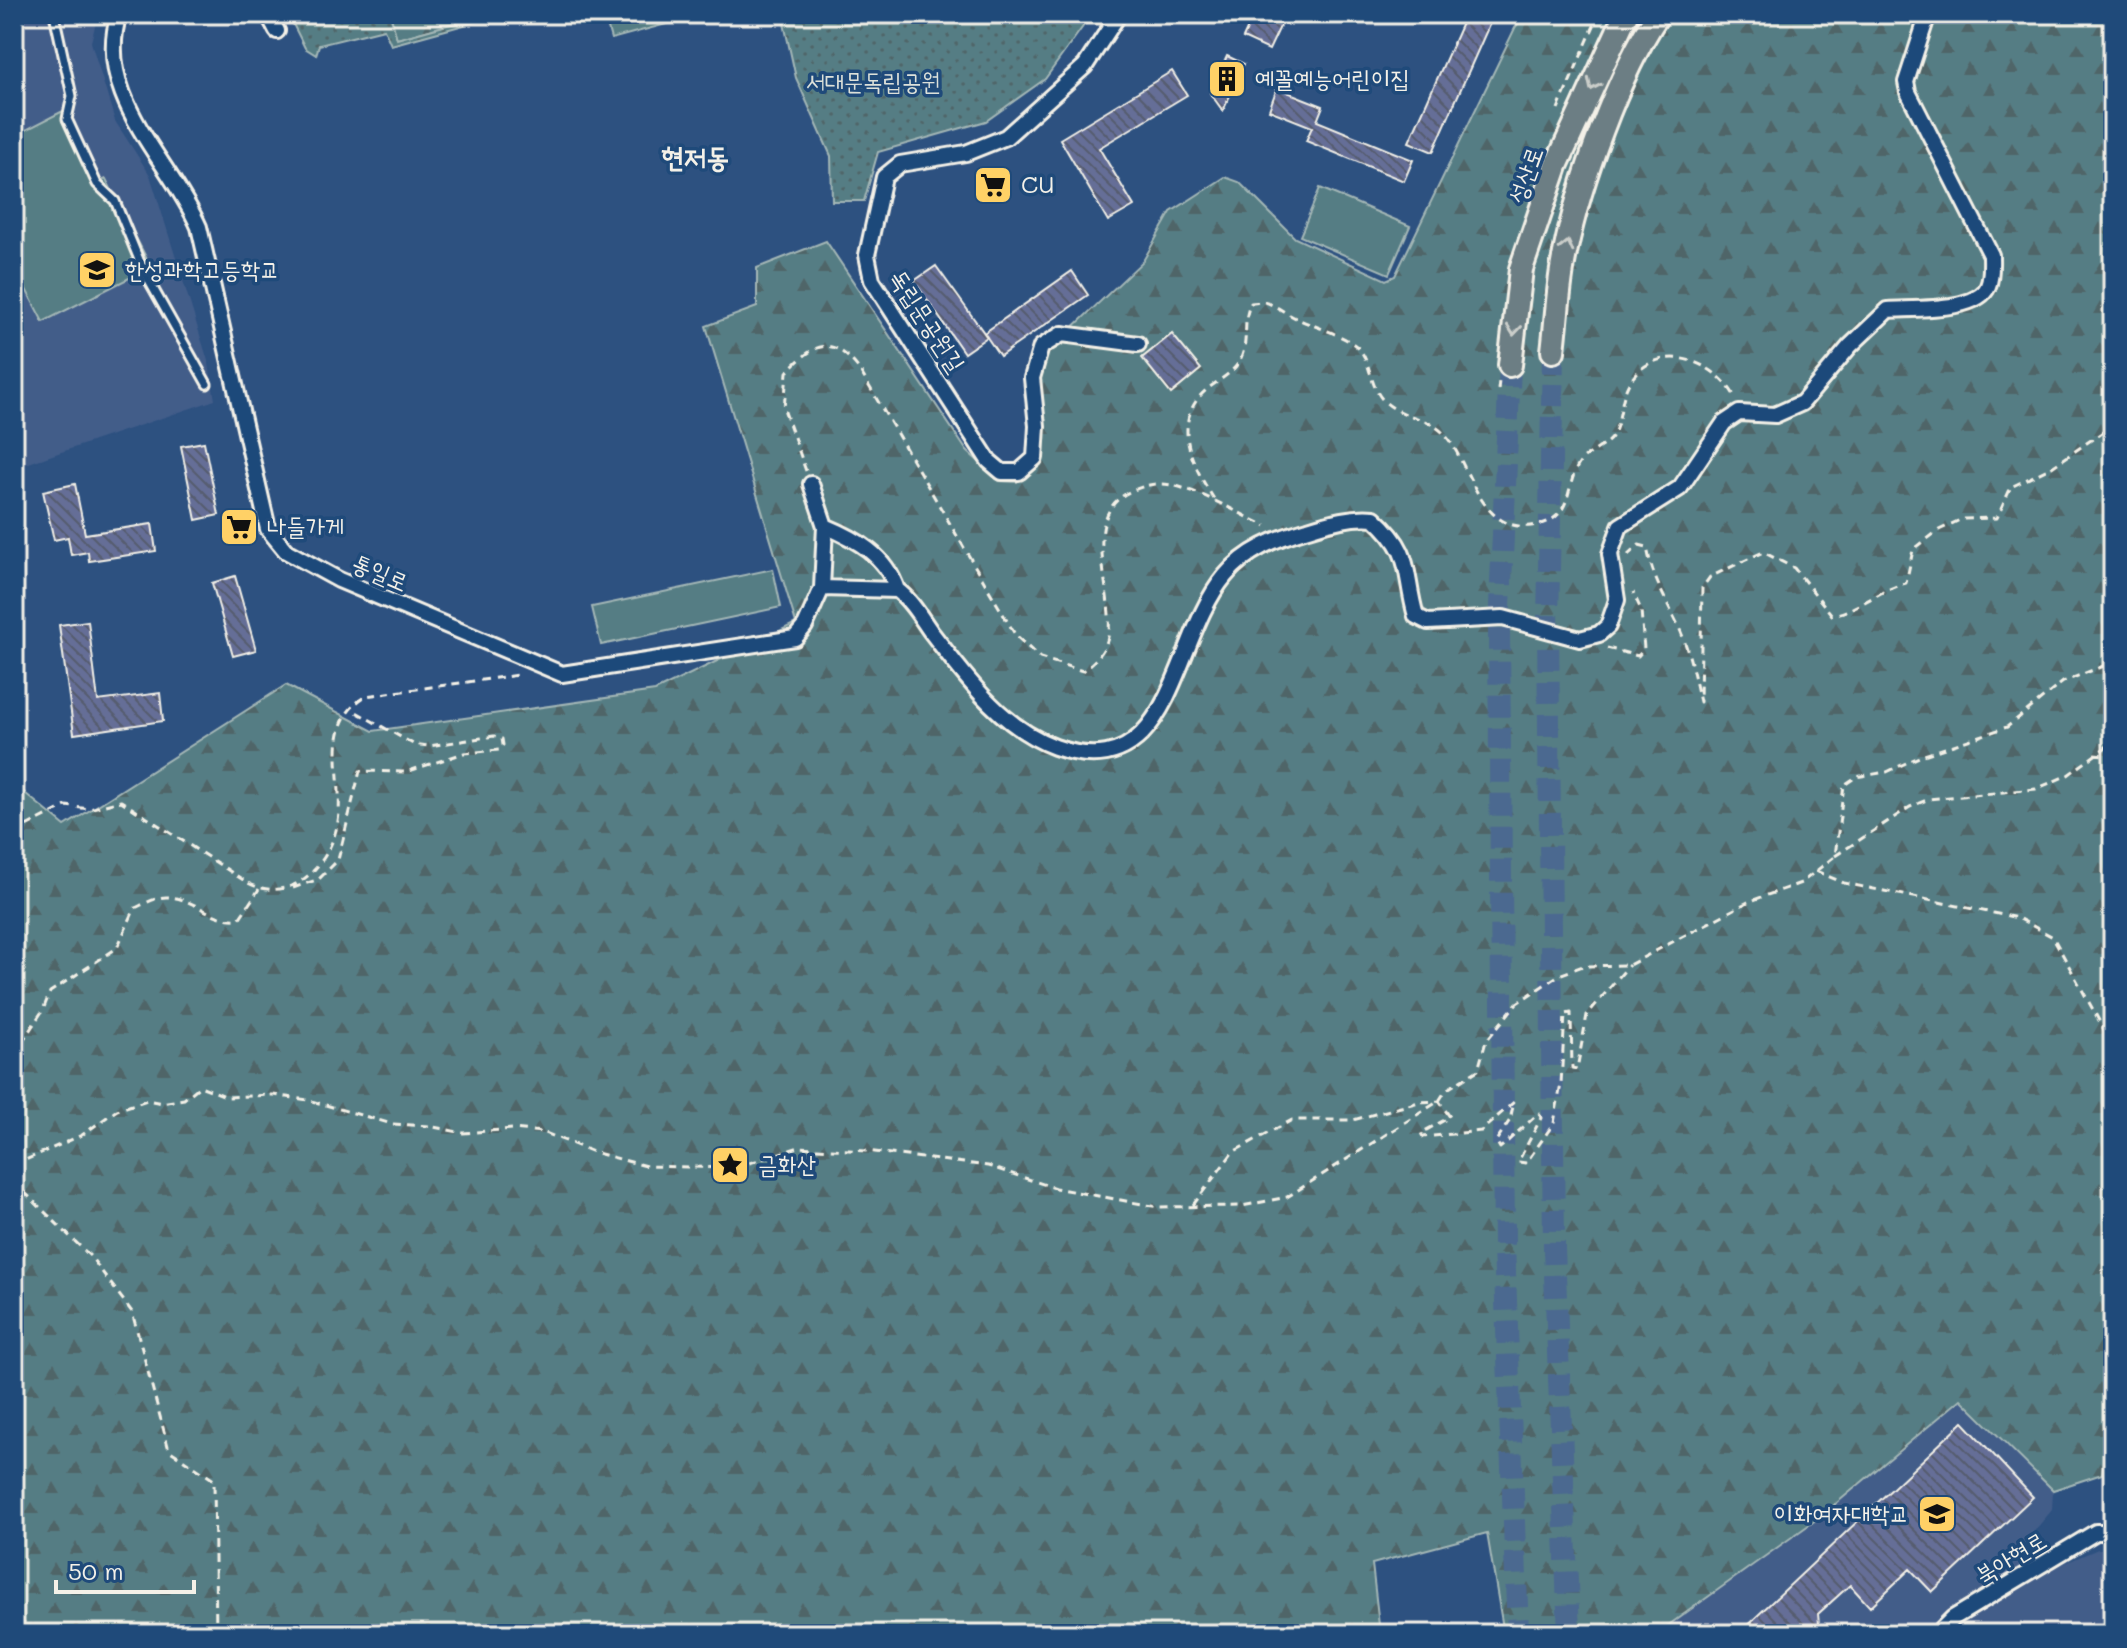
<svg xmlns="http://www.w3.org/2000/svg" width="2127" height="1648" font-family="Mali,'Poor Story',sans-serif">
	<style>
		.built { fill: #425d89 }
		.forest { fill: url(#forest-firs); stroke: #a4b7b6; stroke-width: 2 }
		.park { fill: url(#park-dots); stroke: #a4b7b6; stroke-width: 2 }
		.pitch { fill: #557d84; stroke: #a4b7b6; stroke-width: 2 }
		.building { fill: url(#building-back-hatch); stroke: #f4f1e8; stroke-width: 2 }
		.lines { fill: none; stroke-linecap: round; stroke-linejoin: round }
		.primary-tunnel { stroke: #4b6990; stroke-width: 22; stroke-dasharray: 22 11; stroke-linecap: butt }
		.service-casing { stroke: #f4f1e8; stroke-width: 13 }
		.minor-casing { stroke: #f4f1e8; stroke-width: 20 }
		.primary-casing { stroke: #f4f1e8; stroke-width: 28 }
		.path { stroke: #f4f1e8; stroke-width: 3; stroke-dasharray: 8 6; stroke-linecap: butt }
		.service { stroke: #1f4a7a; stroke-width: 7 }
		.minor { stroke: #1f4a7a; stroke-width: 14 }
		.primary { stroke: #6c7e84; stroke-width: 22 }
		.oneway { stroke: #cbceca }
		.labels { text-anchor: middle; stroke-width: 7; stroke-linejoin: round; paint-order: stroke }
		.poi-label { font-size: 24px; fill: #f4f1e8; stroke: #1f4a7a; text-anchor: start }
		.park-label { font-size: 24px; fill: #dce0d9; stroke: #1f4a7a }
		.street-label { font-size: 24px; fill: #f4f1e8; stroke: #1f4a7a }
		.quarter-label { font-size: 28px; font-weight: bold; fill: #f4f1e8; stroke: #1f4a7a }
	</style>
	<defs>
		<pattern id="forest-firs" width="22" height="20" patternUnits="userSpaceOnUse" patternTransform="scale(2)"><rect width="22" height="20" fill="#557d84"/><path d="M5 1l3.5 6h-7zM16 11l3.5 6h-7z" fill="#506568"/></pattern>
		<pattern id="park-dots" width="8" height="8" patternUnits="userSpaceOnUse" patternTransform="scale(2)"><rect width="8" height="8" fill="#557d84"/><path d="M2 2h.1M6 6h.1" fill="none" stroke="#506568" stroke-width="1.8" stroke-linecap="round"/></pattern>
		<pattern id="building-back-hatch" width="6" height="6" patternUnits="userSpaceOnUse" patternTransform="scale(2)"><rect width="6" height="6" fill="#656e97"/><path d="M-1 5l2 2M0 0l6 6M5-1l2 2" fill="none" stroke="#575b6e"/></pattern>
	</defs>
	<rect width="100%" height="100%" fill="#2d5180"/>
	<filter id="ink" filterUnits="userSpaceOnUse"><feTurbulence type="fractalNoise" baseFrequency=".0125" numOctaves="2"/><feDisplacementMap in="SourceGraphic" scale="16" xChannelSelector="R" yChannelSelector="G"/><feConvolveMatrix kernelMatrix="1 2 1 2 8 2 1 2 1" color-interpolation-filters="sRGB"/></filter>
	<g filter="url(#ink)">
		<path class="built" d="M14,14h80l2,8 -5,20 24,79 35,54 59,189 6,36 -201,68z
			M1961,1399l92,91 -1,20 -31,37 16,28 61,-26h15v85h-457l164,-117z"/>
		<path class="forest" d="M390,14h97l-90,25z
			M1525,14h588v1402l-4,1 -7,57 -49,16 -92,-91 -141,118 -164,117h-152l-17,-101 -115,31 8,70h-1366v-850l51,42 221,-141 87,46 282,-40 141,-68 -90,-297 51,-19v-39l69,-27 141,210 33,30 17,1 24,-22 -3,-81 8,-26 97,-92 28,-49 54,-35 14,5 56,56 91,42 9,-4 120,-248z"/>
		<path class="park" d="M288,14h102l7,25 90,-25h17l-113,31 -7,-16 -65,16 -3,10 -11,-7z
			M782,14h310l-47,65 -59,42 -108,31 -14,49h-32l-1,-45 -35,-78z"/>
		<path class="pitch" d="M604,14h99l-92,25z
			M67,109v10l30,64 9,-4 45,88 -108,55 -29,-56v-130z
			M1320,188l90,38 -21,48 -89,-38z
			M773,569l8,38 -180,38 -9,-38z"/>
		<path class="building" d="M1254,14h32l-17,36 -26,-12z
			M1466,14h28l-61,138 -24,-10z
			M1227,56l17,8 -21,47 -13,-18z
			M1172,71l15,24 -88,53 35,58 -26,15 -48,-82z
			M1277,88l46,18 -6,15 96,39 -9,21 -98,-40 6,-14 -43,-17z
			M936,266l51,71 -23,16 -50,-72z
			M1072,271l16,24 -88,61 -16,-23z
			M1172,334l29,35 -30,25 -29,-36z
			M204,442l15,73 -23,5 -15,-74z
			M75,484l10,50 67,-10 4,27 -67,10 -1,-9 -17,3 -3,-18 -14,3 -11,-49z
			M235,576l21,74 -23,6 -21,-73z
			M88,621l10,80 62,-8 3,28 -89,13 -15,-109z
			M1963,1422l70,75 -101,95 -22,-23 -40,38 -20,-22 -32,29 2,20h-82z"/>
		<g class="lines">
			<path class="primary-tunnel" d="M1553,351l-5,273 6,624 15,386
				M1510,365l-11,266 5,614 14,389"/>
			<g class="service-casing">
				<path id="service" d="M54,14l18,82 -5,23 30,65 18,17 29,71 63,112"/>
			</g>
			<g class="minor-casing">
				<path id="minor" d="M119,14c-26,82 50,144 80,213l69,302 18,22 53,29 223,94 233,-36 10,-12 17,-38 75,2c14,10 24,28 34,42 34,44 69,95 124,115 119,42 116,-107 170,-171 21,-26 52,-38 83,-47 22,-7 43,-13 66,-11 40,36 29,52 42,98l12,6 75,-4 77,21 19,-5 9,-8 9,-26 -7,-46 10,-28 60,-38 44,-65 15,-10 36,2 27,-12 48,-57 38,-36c24,-2 90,2 100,-24 4,-9 3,-21 3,-31l-83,-163 -2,-10 22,-68
					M268,14l9,17
					M1119,14l-34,52 -79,71 -40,16 -66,11 -16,13 -17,78 5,25 117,181 13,11h17l16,-14 2,-32 -5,-48 9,-31 21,-13 76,10
					M2112,14l1,2
					M811,484l14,42
					M822,588l3,-62c31,13 61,29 72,64
					M1937,1634l16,-16 143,-86h17"/>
			</g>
			<g class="primary-casing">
				<path id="primary" d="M1553,351c4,-32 5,-66 12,-98 14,-70 53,-179 93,-239
					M1510,365l11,-96 35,-103 70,-152"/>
			</g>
			<path class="path" d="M1558,109l41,-95
				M1498,390l1,-9
				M806,471l-22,-62 3,-37c28,-29 44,-38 72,-3l157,267 24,22 43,13c14,-12 24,-21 26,-40 4,-42 -31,-120 25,-141 14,-6 26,-8 42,-4 32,9 60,26 90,40
				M1214,499c-19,-30 -42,-70 -14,-103 12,-14 33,-20 41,-38 8,-18 1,-38 10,-55 4,0 8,-1 12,-1 9,1 19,9 27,13 17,10 60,21 70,35 11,14 10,36 23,50 17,18 46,16 62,35 26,29 33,97 86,91 44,-5 33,-39 48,-62 7,-11 25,-16 33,-27 9,-14 8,-36 16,-52 26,-46 86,-27 107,12
				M1628,555l11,-10 8,2c5,30 17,49 30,76 12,25 17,53 23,79l2,-114 8,-11 53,-25 31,16 38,47c26,-5 47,-25 74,-32l7,-33 26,-20 23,-11 35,-1 14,-31 41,-20 61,-42
				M1607,648l31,8 6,-7 -3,-39 -8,-18
				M2094,754l19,2
				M14,832l52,-26 23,3 32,-8 127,82c45,23 83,-20 90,-62 7,-43 -19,-97 28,-125l152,-21
				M1835,856l75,-49 19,-8 107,-10 32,-14 45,-33
				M1816,871l28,12 174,35 35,19 60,109
				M293,888l26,-9 19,-19 22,-89 46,1 58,-19 36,-3 3,-5 -1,-6 -8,-3 -65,10 -16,-2 -62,-35
				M14,1054l29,-44 7,-18 67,-44 18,-40c9,-4 21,-11 31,-11 28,0 45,25 73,22l20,-30
				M14,1165l68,-30 35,-25 30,-10 15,3 22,-4 16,-13 28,11 45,-2 35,5 84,24 37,2 34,7 49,-4 31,3 50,20 53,14 88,2 65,-21 67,4 122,15 67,22 103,19 84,-1 45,-9 152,-96 7,-11 32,-20 8,-29 31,-38 42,-28 24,-9 46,-1 119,-63 53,-19 34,-27 9,-71 12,-8 31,-5 34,-16 86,-29 56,-45 50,-20
				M14,1182l77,75 41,55 37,138 45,30 2,154
				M1193,1205l40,-53 59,-32h61l66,-18 20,-1 11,16 -29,16 2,4 58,-6 33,-29 -4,18 -14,21 4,7 39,-35 2,5 -23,44 8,1 28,-40 7,-39 4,-70 6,-1 1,55 5,1 10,-54 42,-50
				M263,1634l4,-3 4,3"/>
			<use href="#service" class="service"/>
			<use href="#minor" class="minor"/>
			<use href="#primary" class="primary"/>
		</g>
		<defs><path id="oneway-chevron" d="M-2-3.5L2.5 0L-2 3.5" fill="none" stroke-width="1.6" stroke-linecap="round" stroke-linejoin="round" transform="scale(2)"/></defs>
		<g class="oneway">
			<use href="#oneway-chevron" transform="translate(1593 85) rotate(115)"/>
			<use href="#oneway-chevron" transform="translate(1567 246) rotate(-76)"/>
			<use href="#oneway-chevron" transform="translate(1514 330) rotate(96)"/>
		</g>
	</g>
	<defs>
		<g id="building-square" transform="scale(2)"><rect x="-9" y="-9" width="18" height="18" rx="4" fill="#ffd166" stroke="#1f4a7a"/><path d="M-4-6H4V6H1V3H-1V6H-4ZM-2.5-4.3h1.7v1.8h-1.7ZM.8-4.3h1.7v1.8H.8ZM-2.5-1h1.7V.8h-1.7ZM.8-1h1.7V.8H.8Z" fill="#111"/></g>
		<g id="supermarket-square" transform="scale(2)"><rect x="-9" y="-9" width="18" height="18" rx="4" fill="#ffd166" stroke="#1f4a7a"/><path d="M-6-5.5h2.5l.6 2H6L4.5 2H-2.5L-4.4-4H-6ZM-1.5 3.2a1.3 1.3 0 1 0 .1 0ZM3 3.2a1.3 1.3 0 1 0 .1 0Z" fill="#111"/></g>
		<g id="school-square" transform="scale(2)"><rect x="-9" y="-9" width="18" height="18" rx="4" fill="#ffd166" stroke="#1f4a7a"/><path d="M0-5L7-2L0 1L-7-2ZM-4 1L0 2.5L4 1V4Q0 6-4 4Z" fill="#111"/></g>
		<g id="sight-square" transform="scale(2)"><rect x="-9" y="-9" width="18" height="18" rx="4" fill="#ffd166" stroke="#1f4a7a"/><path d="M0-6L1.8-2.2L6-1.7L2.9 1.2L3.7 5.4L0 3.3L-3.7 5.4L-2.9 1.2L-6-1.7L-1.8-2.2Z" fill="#111"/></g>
		<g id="university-square" transform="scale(2)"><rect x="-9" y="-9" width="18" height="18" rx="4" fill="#ffd166" stroke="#1f4a7a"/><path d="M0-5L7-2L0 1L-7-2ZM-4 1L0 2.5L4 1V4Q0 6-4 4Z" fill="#111"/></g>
	</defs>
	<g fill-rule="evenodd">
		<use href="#building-square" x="1227" y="79"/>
		<use href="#supermarket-square" x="993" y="185"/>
		<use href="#school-square" x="97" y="270"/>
		<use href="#supermarket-square" x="239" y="527"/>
		<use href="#sight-square" x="730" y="1165"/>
		<use href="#university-square" x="1937" y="1514"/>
	</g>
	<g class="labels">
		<g class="poi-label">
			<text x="1255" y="87">예꼴예능어린이집</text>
			<text x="1021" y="193">CU</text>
			<text x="125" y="278">한성과학고등학교</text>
			<text x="267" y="535">나들가게</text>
			<text x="758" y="1173">금화산</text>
			<text x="1909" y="1522" text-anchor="end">이화여자대학교</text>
		</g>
		<g class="park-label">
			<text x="873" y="90">서대문독립공원</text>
		</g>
		<g class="street-label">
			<text transform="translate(1526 175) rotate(-70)" y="8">성산로</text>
			<text transform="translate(927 321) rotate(57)" y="8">독립문공원길</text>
			<text transform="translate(380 573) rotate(23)" y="8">통일로</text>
			<text transform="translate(2011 1558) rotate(-31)" y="8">북아현로</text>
		</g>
		<g class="quarter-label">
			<text x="695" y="167">현저동</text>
		</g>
	</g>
	<rect width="2127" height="1648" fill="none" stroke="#1f4a7a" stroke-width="48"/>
	<rect x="24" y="24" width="2079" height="1600" fill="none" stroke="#f4f1e8" stroke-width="3" filter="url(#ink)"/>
	<path d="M56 1580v12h138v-12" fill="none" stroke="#f4f1e8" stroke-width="4"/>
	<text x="68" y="1580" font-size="24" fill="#f4f1e8" stroke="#1f4a7a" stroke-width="6" paint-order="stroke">50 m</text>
</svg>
